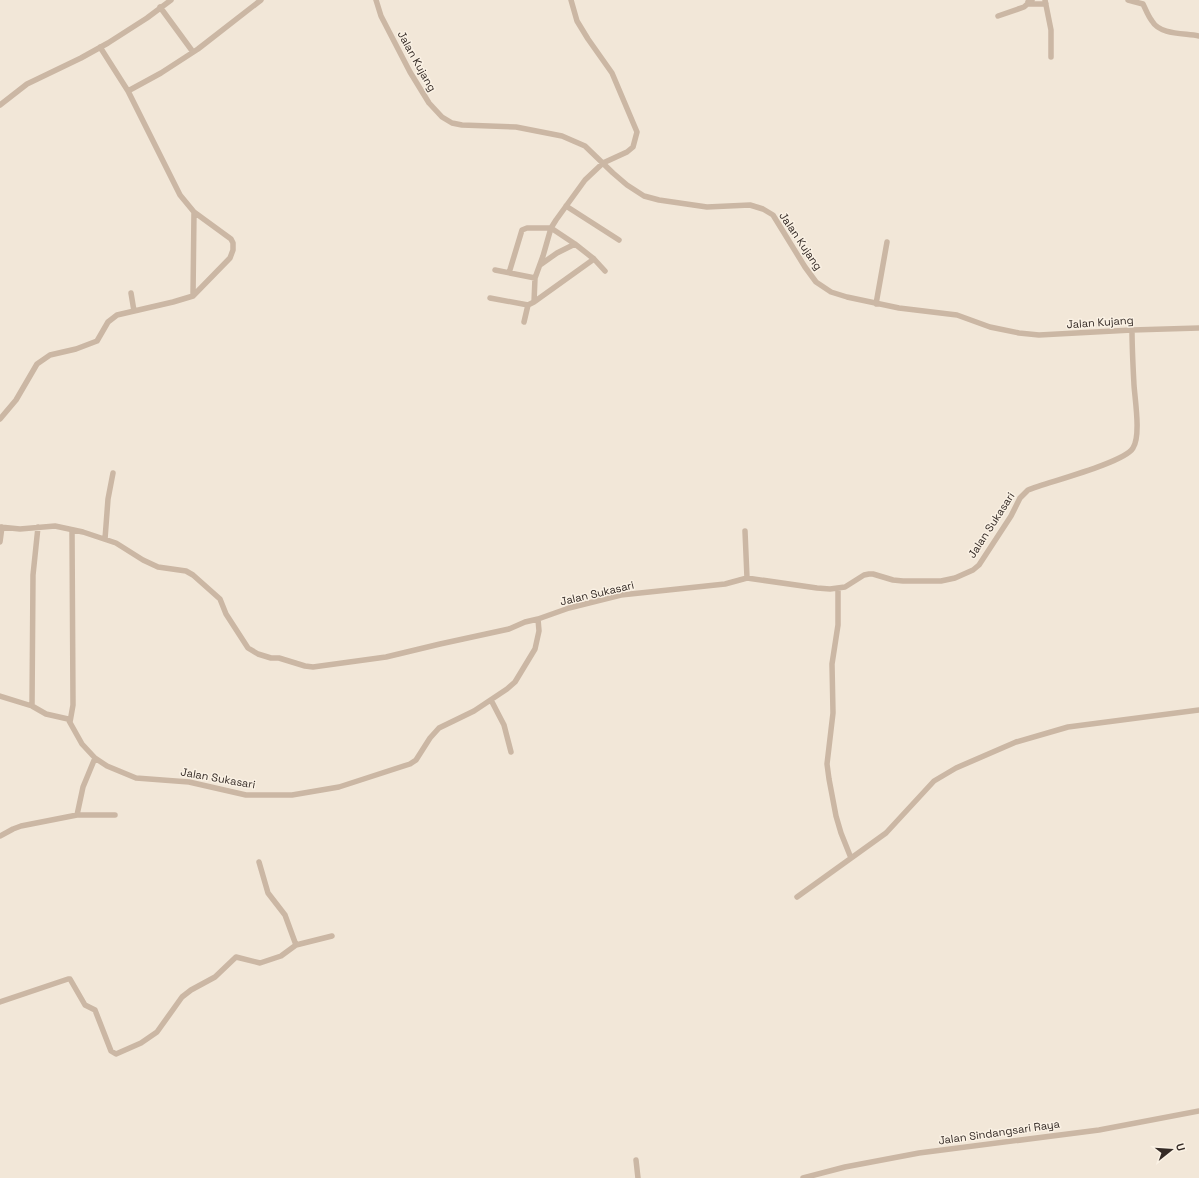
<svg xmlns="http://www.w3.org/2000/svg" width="1199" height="1178" font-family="'Space Grotesk',sans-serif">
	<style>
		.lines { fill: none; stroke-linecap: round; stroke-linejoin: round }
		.street { stroke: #cbb7a4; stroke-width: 5.5 }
		.labels { text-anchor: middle; stroke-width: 3; stroke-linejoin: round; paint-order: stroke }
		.street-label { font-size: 11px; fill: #352b26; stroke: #faf1e4 }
	</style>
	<rect width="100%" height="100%" fill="#f2e7d8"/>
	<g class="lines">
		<path class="street" d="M376,0l5,16 29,56 19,31 13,14 10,6 10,2 54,2 46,9 23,10 28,27 14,12 17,11 15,4 48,7 43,-2 13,4 10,6 32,52 11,15 15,10 16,5 52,11 58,7 33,12 29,6 20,2 93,-5 67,-2
			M1045,0l6,30v27
			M1128,0l15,4c3,6 5,12 9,17 8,14 32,12 47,15
			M1028,2l1,2h17
			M160,7l33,45
			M998,16l26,-9 8,-7
			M128,91l33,-18 37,-24 63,-49
			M0,105l27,-21 54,-26 27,-15 39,-25 24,-18
			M566,206l53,34
			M575,244l19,15 11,12
			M495,270l40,8
			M509,273l13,-43 5,-2h24l24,16 -18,9 -17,12
			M131,293l3,18
			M193,296l1,-84
			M490,298l38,7
			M534,302l60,-43
			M876,304l11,-62
			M524,322l4,-17 6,-3 1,-24 8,-22 8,-28 5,-8 29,-40 18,-17 24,-11 6,-5 4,-15 -25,-59 -24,-34 -11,-18 -6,-21
			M0,419l16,-19 21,-36 13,-9 26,-6 21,-8 11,-19 9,-7 56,-13 20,-6 37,-38 3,-8v-7l-2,-4 -37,-27 -14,-17 -52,-104 -28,-44
			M0,527l20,2 35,-3 28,6 33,11 27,17 15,7 28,4 7,4 27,24 6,15 22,34 10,6 13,4h8l26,8 8,1 73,-10 54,-13 69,-15 16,-7 13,-3
			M745,531l2,47
			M105,539l3,-40 5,-26
			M0,542l2,-15
			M838,589v36l-6,39 1,49 -6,51 2,15 7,37 5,17 10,25
			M0,696l32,10 14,8 22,5 14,25 13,14 12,8 29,12 53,4 57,13h46l47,-8 71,-23 6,-4 14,-22 9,-10 35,-17 33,-22 8,-7 20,-33 4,-18 -1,-12 31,-11 52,-13 104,-11 22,-6 70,10 13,1 15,-2 19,-12 5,-1h4l20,6 10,1h38l14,-3 18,-8 6,-5 32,-49 9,-18 8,-8c20,-8 96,-27 105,-42 8,-12 2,-48 1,-63 -1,-19 -2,-37 -2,-55
			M491,700l13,25 7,27
			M32,706l1,-131 5,-48
			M70,722l3,-17 -1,-175
			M77,815l6,-28 12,-29
			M0,836l13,-7 8,-3 56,-11h38
			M259,862l9,31 17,22 11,30
			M797,897l89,-64 48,-52 22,-13 60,-26 52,-15 131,-17
			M0,1002l68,-23h2l15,26 10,5 16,41 5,3 25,-11 16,-11 25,-35 9,-7 24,-13 21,-20 24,6 21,-7 15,-11 36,-9
			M636,1160l2,18
			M803,1178l42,-11 74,-14 180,-23 100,-19"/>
	</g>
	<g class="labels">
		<g class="street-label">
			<text transform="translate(417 61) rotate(61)" y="4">Jalan Kujang</text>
			<text transform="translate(801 241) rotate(56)" y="4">Jalan Kujang</text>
			<text transform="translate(1100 322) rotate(-4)" y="4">Jalan Kujang</text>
			<text transform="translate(991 525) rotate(-57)" y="4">Jalan Sukasari</text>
			<text transform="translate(597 593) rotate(-13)" y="4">Jalan Sukasari</text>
			<text transform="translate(218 778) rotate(10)" y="4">Jalan Sukasari</text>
			<text transform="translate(999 1132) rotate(-8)" y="4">Jalan Sindangsari Raya</text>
		</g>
	</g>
	<g transform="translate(1171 1150) rotate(73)" stroke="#faf1e4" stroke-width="3" paint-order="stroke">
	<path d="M0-3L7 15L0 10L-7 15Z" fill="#352b26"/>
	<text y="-6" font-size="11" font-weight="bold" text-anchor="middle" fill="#352b26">U</text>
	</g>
</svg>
